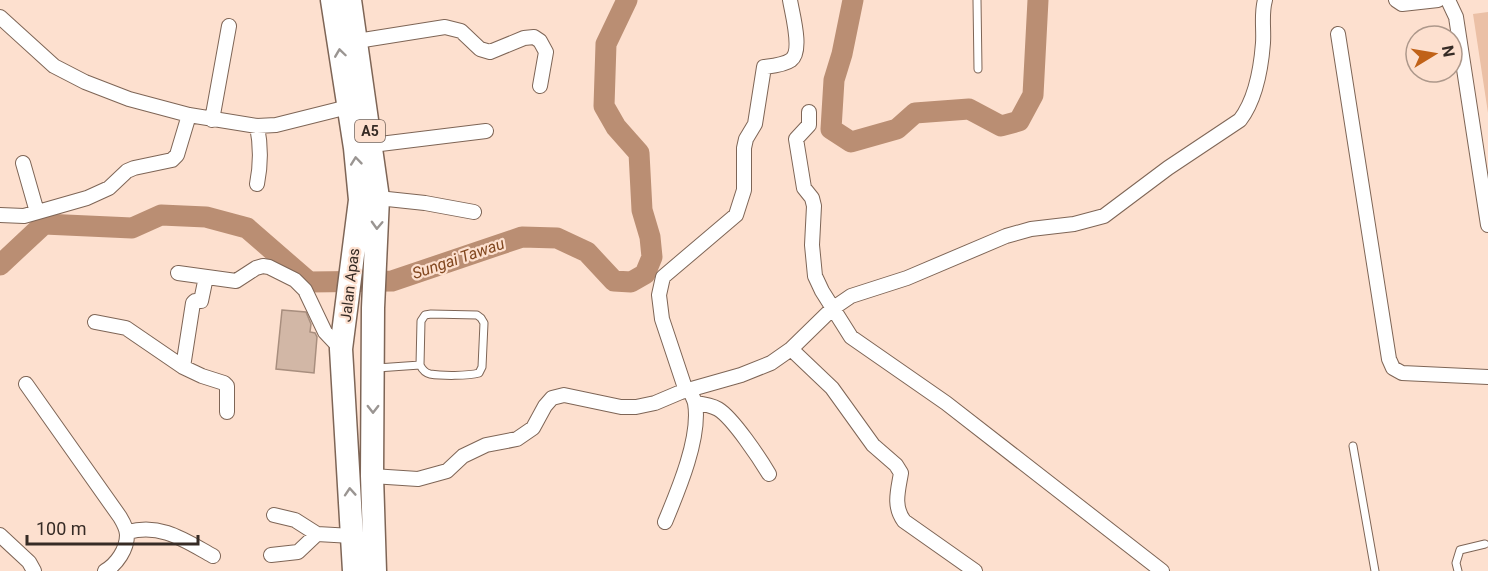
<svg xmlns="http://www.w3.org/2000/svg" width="1488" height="571" font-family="Roboto,sans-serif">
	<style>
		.green { fill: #ebc0a6 }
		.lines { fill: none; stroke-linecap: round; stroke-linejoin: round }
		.river { stroke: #ba8e73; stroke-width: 21 }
		.building { fill: #d2b7a6; stroke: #a88e7e; stroke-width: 1.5 }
		.service-casing { stroke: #7e6556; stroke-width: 9 }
		.minor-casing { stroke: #7e6556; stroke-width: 16 }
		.trunk-casing { stroke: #7e6556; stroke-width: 25 }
		.service { stroke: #fff; stroke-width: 7 }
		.minor { stroke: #fff; stroke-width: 14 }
		.trunk { stroke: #fff; stroke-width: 22 }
		.oneway { stroke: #9a9592 }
		.labels { text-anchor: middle; stroke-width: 4.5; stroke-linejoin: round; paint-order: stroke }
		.shield { fill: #fde0cf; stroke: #726158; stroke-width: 1.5 }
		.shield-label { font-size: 14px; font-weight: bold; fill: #362b25 }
		.street-label { font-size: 15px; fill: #362b25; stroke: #fde0cf }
		.water-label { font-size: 16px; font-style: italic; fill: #81471f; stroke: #fde0cf }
	</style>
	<rect width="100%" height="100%" fill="#fde0cf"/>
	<path class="green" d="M1488,12v101l-15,-99z"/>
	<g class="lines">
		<path class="river" d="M853,0l-11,54 -8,26 -3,49 20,13 46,-13 18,-16 54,-4 32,17 18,-5 14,-26 5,-95
			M0,265l44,-41 88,4 29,-13 45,2 41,11 62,54 83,-1 130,-44 35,1 30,14 27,29 17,1 14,-8 7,-17 -2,-20 -8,-27 -3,-57 -23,-26 -12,-21 2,-62 21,-44"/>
	</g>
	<path class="building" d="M282,310l24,2 5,12 -1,8 5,1 2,4 -3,36 -38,-4z"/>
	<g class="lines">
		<g class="service-casing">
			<path id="service" d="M977,0l1,69
				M431,314l46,1 4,3 3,5 -2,44 -3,6c-11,3 -37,3 -49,1 -5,-1 -8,-5 -10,-9l1,-44 4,-6z
				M377,368l43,-3
				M1353,446l22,125
				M1458,571l-2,-8 4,-13 25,-6"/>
		</g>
		<g class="minor-casing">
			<path id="minor" d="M1396,0l6,4 36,-4
				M1448,0l8,17 32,208
				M0,17l54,49 31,16 44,17 60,16 68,11 19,-1 72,-18
				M1338,34l51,325 4,9 9,5 86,4
				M357,41l88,-14 16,4 19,18 10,3 34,-14 10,-1 6,4 6,11 -6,34
				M809,112v13l-13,14 8,49 8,10 2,8 -2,39 3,31 7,15 29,46 95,66 216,168
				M212,120l17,-94
				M257,126c4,20 4,38 0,58
				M372,145l114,-14
				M23,163l14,49
				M378,198l47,5 49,9
				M0,215l24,1 63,-18 22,-10 18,-17 7,-3 38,-8 5,-5 12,-40
				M178,273l58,8 20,-13 7,-2 6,1 26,13 10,10 20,42 16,17
				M95,322l31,6 57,39 19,9 22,7 3,3v26
				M791,349l41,39 41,57 23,20 5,8c-3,18 -8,33 3,48l71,50
				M183,367l10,-64 2,-2h6l5,-24
				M26,384l94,133c3,5 7,12 7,18 0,14 -10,29 -22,36
				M686,391l-24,-72 -3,-24 4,-18 73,-62 8,-25v-42l2,-9 9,-15 9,-57c8,-1 20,-2 27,-7 12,-9 1,-47 -1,-60
				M695,403c9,1 16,2 23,6 15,9 42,50 51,65
				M372,476l46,3 29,-8 16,-15 23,-11 31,-6 16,-11 12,-22 7,-8 12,-3 57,12h15l19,-4 26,-11 60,-17 30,-12 20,-14 41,-40 19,-13 56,-18 99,-42 25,-7 43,-5 30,-8 64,-48 72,-48c16,-21 21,-51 23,-77 1,-15 -2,-29 2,-43
				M274,515l21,5 22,14 35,2
				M665,522c13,-31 36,-85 30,-119 -1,-4 -4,-9 -5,-13
				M128,532c33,-9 56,8 85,24
				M0,535l29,27 5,9
				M271,555l27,-3 19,-18"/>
		</g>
		<g class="trunk-casing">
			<path id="trunk" d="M332,0l23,148 5,52 -19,149 13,222
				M350,0l28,198 -5,110 -1,168 3,95"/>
		</g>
		<use href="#service" class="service"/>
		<use href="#minor" class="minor"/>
		<use href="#trunk" class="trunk"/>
	</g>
	<defs><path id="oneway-chevron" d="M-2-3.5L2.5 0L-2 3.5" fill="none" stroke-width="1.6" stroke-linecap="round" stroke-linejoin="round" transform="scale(1.5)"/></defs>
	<g class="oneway">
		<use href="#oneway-chevron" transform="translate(340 53) rotate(-98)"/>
		<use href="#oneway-chevron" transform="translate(356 161) rotate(-96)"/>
		<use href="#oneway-chevron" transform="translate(377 225) rotate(92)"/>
		<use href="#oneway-chevron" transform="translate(373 409) rotate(90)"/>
		<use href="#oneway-chevron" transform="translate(350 492) rotate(-94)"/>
	</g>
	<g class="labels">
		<rect class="shield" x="355" y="120" width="30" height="22" rx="4.5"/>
		<g class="shield-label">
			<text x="370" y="136">A5</text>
		</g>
		<g class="street-label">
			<text transform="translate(350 285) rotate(-83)" y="5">Jalan Apas</text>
		</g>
		<g class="water-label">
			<text transform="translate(458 258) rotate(-19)" y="6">Sungai Tawau</text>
		</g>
	</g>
	<g transform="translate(1434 54) rotate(79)"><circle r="28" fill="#fde0cf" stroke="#ad988b" stroke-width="1.5"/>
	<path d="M0-4.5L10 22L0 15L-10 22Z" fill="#c06218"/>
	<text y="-9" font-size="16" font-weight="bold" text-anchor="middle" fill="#362b25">N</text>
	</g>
	<path d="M27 535v9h171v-9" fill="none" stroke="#362b25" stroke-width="3"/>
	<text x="36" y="535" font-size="18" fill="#362b25" stroke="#fde0cf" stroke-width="4.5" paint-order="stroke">100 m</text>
</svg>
